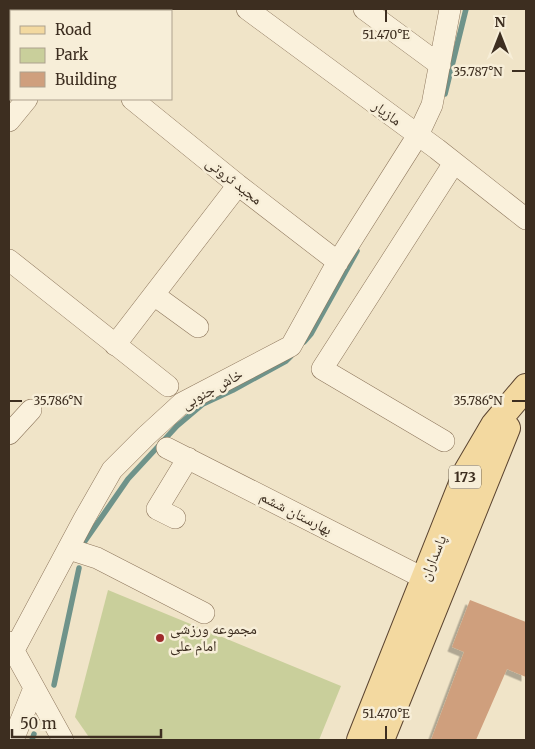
<svg xmlns="http://www.w3.org/2000/svg" width="535" height="749" font-family="Merriweather,'Noto Naskh Arabic',serif">
	<style>
		.green { fill: #c9cf9b }
		.lines { fill: none; stroke-linecap: round; stroke-linejoin: round }
		.stream { stroke: #6f938a; stroke-width: 5.5 }
		.building { fill: #cf9f7d; filter: url(#shadow) }
		.minor-casing { stroke: #8d765c; stroke-width: 22 }
		.major-casing { stroke: #5b4430; stroke-width: 28 }
		.minor { stroke: #faf1dc; stroke-width: 21 }
		.major { stroke: #f3d9a0; stroke-width: 26 }
		.ticks { fill: none; stroke: #3d2e20; stroke-width: 2 }
		.poi-dot { fill: #9e2a2b; stroke: #f7eed8; stroke-width: 2 }
		.labels { text-anchor: middle; stroke-width: 5; stroke-linejoin: round; paint-order: stroke }
		.shield { fill: #f7eed8; stroke: #756857; stroke-width: 1 }
		.shield-label { font-size: 14px; font-weight: bold; fill: #3d2e20 }
		.street-label { font-size: 15px; fill: #3d2e20; stroke: #f7eed8 }
		.poi-label { font-size: 15px; fill: #3d2e20; stroke: #f7eed8; text-anchor: start }
		.ticks-label { font-size: 12px; text-anchor: middle; fill: #3d2e20; stroke: #f7eed8; stroke-width: 5; stroke-linejoin: round; paint-order: stroke }
	</style>
	<defs>
		<filter id="shadow"><feDropShadow dx="-4.5" dy="4.5" stdDeviation="0" flood-color="#0004"/></filter>
	</defs>
	<rect width="100%" height="100%" fill="#f0e4c8"/>
	<path class="green" d="M108,590l233,96 -22,54h-228l-16,-23z"/>
	<g class="lines">
		<path class="stream" d="M445,94l21,-85
			M304,342l7,-8 46,-83
			M85,541l43,-62 49,-53 26,-22 30,-14 53,-29 5,-5
			M54,685l25,-117
			M32,740l2,-6"/>
	</g>
	<path class="building" d="M470,600l56,22v55l-19,-8 -31,71h-45l33,-88 -12,-5z"/>
	<g class="lines">
		<g class="minor-casing">
			<path id="minor" d="M18,9l3,2
				M247,9l190,140 89,70
				M364,9l76,56
				M97,11l2,-2
				M132,99l106,86 100,77
				M9,121l18,-22
				M9,260l159,126
				M154,295l44,32
				M115,345l123,-160
				M9,434l22,-24
				M444,441l-122,-72 132,-206
				M167,448l270,137
				M175,518l-18,-9 31,-51
				M69,549l28,9 107,55
				M9,642l54,98
				M14,650l70,-131 28,-49 34,-34 36,-33 109,-57 46,-83 81,-128 14,-30 18,-96
				M13,740l21,-52"/>
		</g>
		<g class="major-casing">
			<path id="major" d="M360,740l107,-269 27,-46 32,-38
				M381,740l126,-312"/>
		</g>
		<use href="#minor" class="minor"/>
		<use href="#major" class="major"/>
	</g>
	<path class="ticks" d="M386,10v12M512,71h13M10,401h12M512,401h13M386,726v13"/>
	<circle class="poi-dot" cx="160" cy="638" r="5"/>
	<g class="labels">
		<rect class="shield" x="449" y="465.5" width="32" height="23" rx="4"/>
		<g class="shield-label">
			<text x="465" y="482">173</text>
		</g>
		<g class="street-label">
			<text transform="translate(387 113) rotate(36)" y="5">مازیار</text>
			<text transform="translate(234 181) rotate(38)" y="5">مجید ثروتی</text>
			<text transform="translate(212 389) rotate(-29)" y="5">خاش جنوبی</text>
			<text transform="translate(296 513) rotate(27)" y="5">بهارستان ششم</text>
			<text transform="translate(433 558) rotate(-68)" y="5">پاسداران</text>
		</g>
		<g class="poi-label">
			<text x="170" y="634">مجموعه ورزشی<tspan x="170" dy="17">امام علی</tspan></text>
		</g>
	</g>
	<g class="ticks-label">
		<text x="386" y="39">51.470°E</text>
		<text x="478" y="76">35.787°N</text>
		<text x="58" y="405">35.786°N</text>
		<text x="478" y="405">35.786°N</text>
		<text x="386" y="718">51.470°E</text>
	</g>
	<rect width="535" height="749" fill="none" stroke="#3d2e20" stroke-width="20"/>
	<rect x="10" y="10" width="162" height="90" fill="#f7eed8" stroke="#ada18e"/>
	<rect x="20" y="26" width="25" height="8" fill="#f3d9a0" stroke="#ada18e"/>
	<text x="55" y="35" font-size="15" fill="#3d2e20">Road</text>
	<rect x="20" y="48" width="25" height="15" fill="#c9cf9b" stroke="#ada18e"/>
	<text x="55" y="60" font-size="15" fill="#3d2e20">Park</text>
	<rect x="20" y="72" width="25" height="15" fill="#cf9f7d" stroke="#ada18e"/>
	<text x="55" y="85" font-size="15" fill="#3d2e20">Building</text>
	<g transform="translate(500 35)" stroke="#f7eed8" stroke-width="4" paint-order="stroke">
	<path d="M0-4L9 19L0 12L-9 19Z" fill="#3d2e20"/>
	<text y="-8" font-size="14" font-weight="bold" text-anchor="middle" fill="#3d2e20">N</text>
	</g>
	<path d="M12 729v8h149v-8" fill="none" stroke="#3d2e20" stroke-width="2.5"/>
	<text x="20" y="729" font-size="15" fill="#3d2e20" stroke="#f7eed8" stroke-width="4" paint-order="stroke">50 m</text>
</svg>
